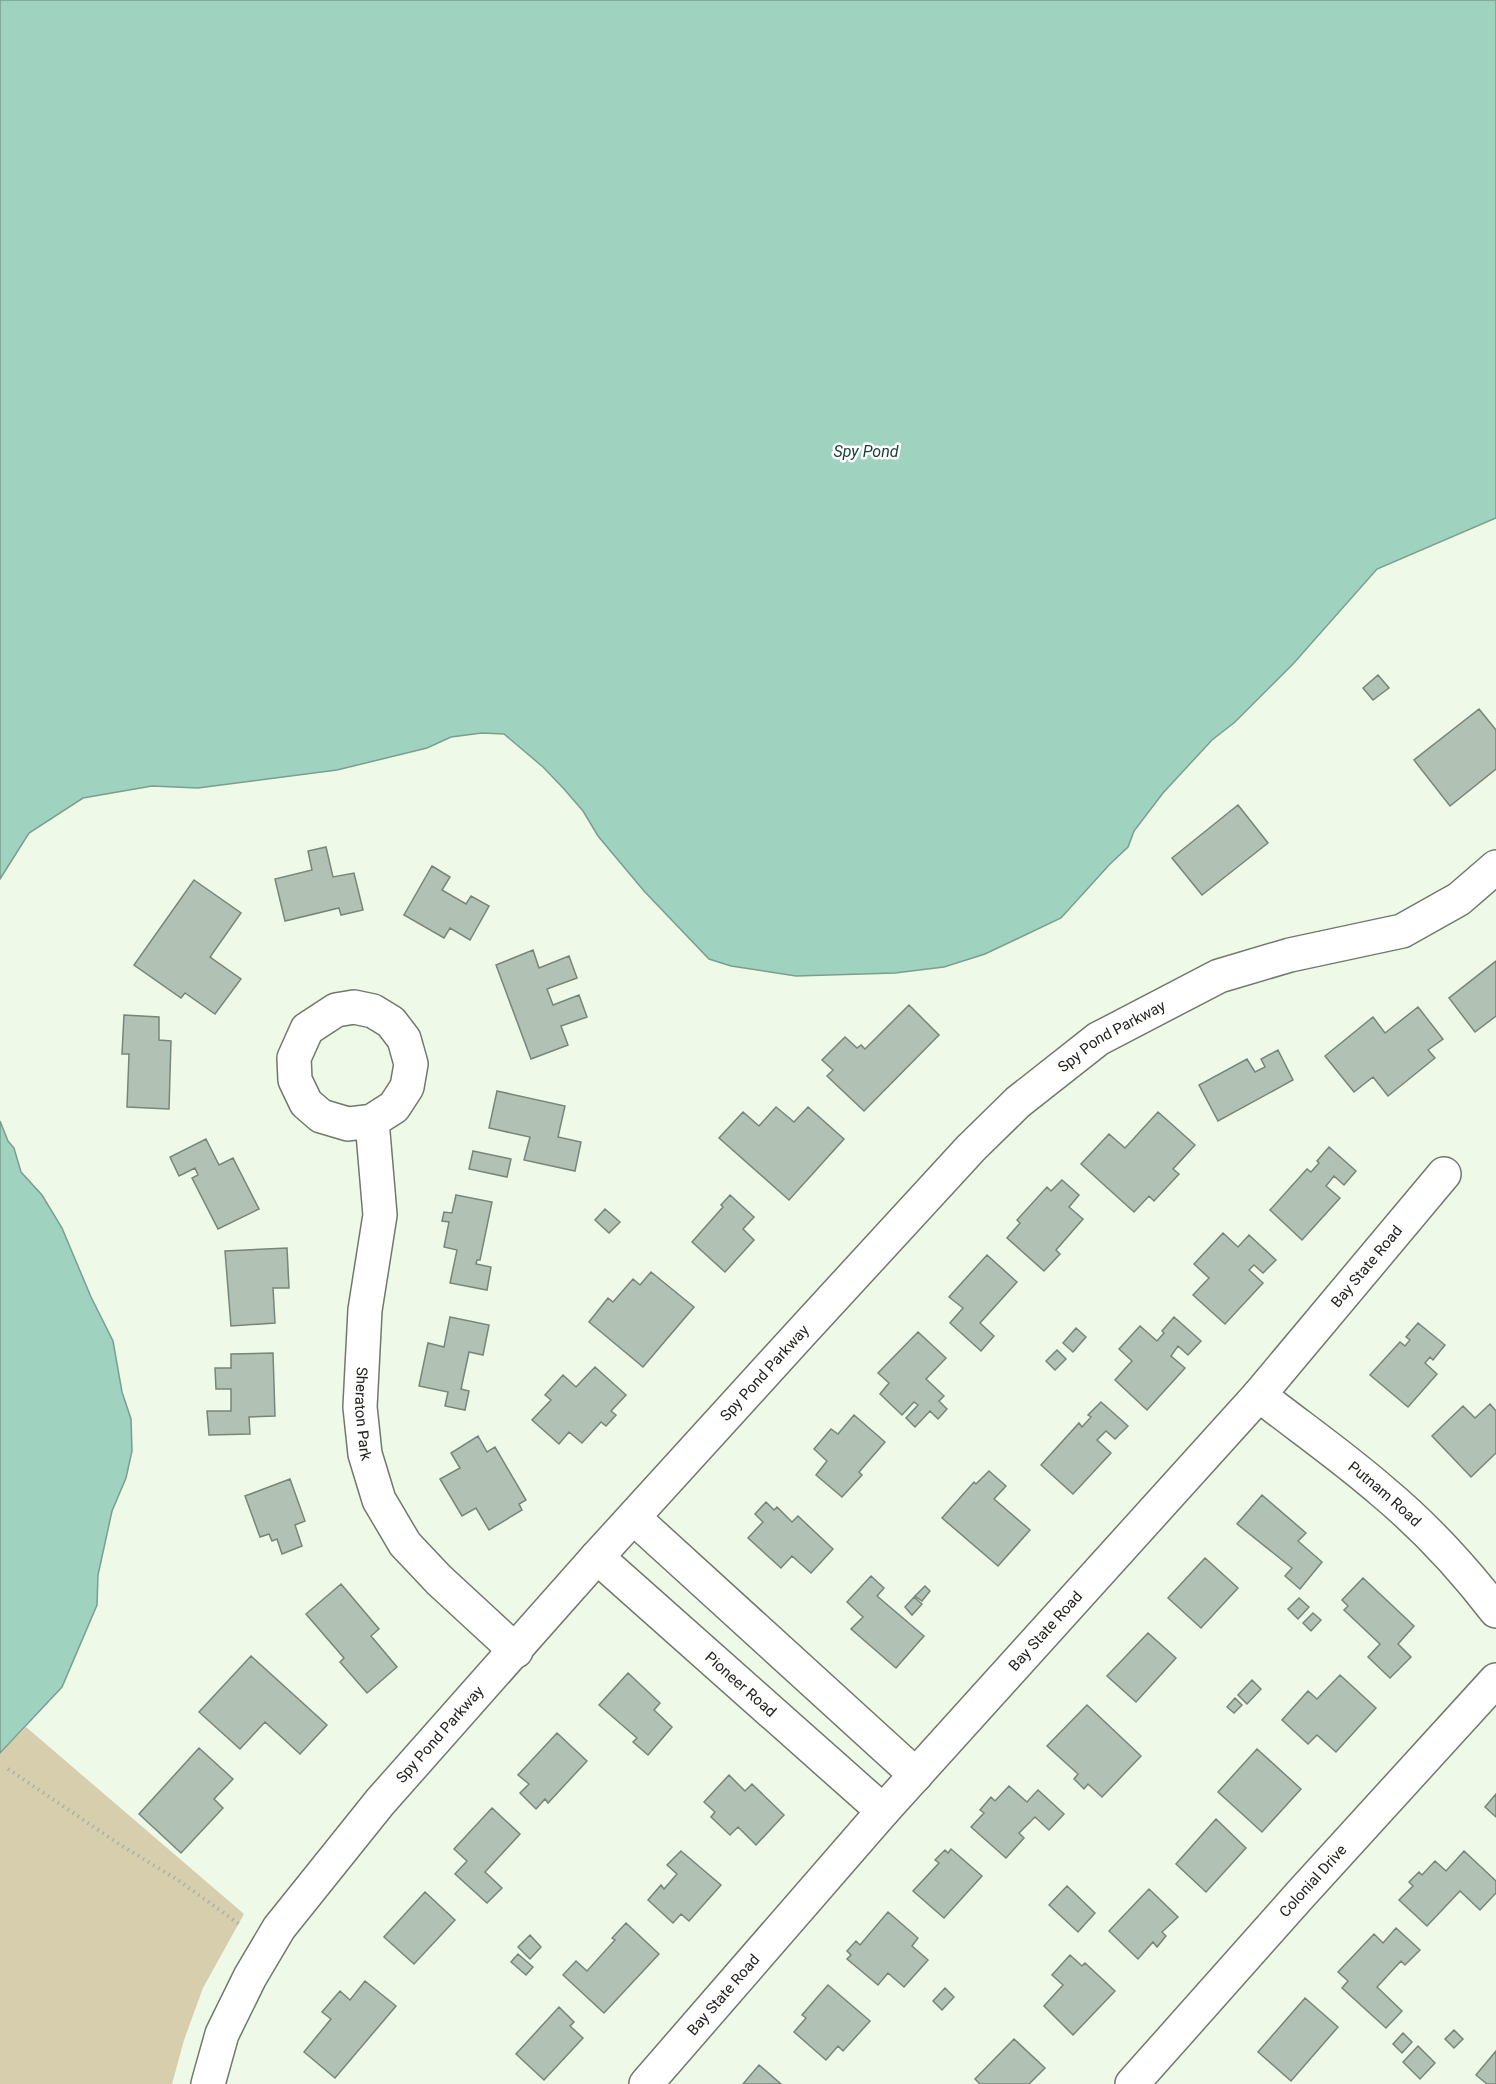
<svg xmlns="http://www.w3.org/2000/svg" width="1496" height="2084" font-family="Roboto,sans-serif">
	<style>
		.green { fill: #d7cead }
		.water { fill: #9fd2bf; stroke: #7a9e8f; stroke-width: 1.5 }
		.building { fill: #b1c1b4; stroke: #77867a; stroke-width: 1.5 }
		.lines { fill: none; stroke-linecap: round; stroke-linejoin: round }
		.street-casing { stroke: #71796b; stroke-width: 36 }
		.path { stroke: #aab2a4; stroke-width: 4; stroke-dasharray: 1.5 4.5; stroke-linecap: butt }
		.street { stroke: #fff; stroke-width: 33 }
		.labels { text-anchor: middle; stroke-width: 5; stroke-linejoin: round; paint-order: stroke }
		.street-label { font-size: 15px; fill: #22251f; stroke: #fff }
		.water-label { font-size: 16px; font-style: italic; fill: #164134; stroke: #fff }
	</style>
	<rect width="100%" height="100%" fill="#eff9e8"/>
	<path class="green" d="M26,1727l218,187 -41,74 -19,52 -12,44h-172v-331z"/>
	<path class="water" d="M0,0h1496v518l-119,51 -84,95 -58,58 -23,18 -49,53 -29,38 -6,16 -18,17 -49,54 -76,36 -41,13 -49,6 -99,3 -65,-10 -22,-7 -65,-68 -46,-55 -15,-25 -19,-22 -21,-22 -39,-33 -22,-1 -31,4 -24,11 -90,22 -139,18 -46,-2 -69,12 -54,35 -29,46z
		M0,1121l8,20 6,7 7,24 21,23 20,33 29,69 22,44 9,51 9,27 1,32 -6,27 -14,33 -14,64 -1,30 -35,82 -62,66z"/>
	<path class="building" d="M1378,675l11,13 -16,12 -10,-12z
		M1479,709l17,21v39l-46,37 -36,-46z
		M1238,805l30,38 -66,52 -30,-37z
		M326,847l7,30 21,-4 9,37 -22,5 -2,-7 -54,13 -10,-42 37,-9 -4,-19z
		M432,866l18,11 -8,13 24,14 5,-8 18,10 -19,34 -20,-12 -6,10 -40,-23z
		M194,880l47,33 -31,44 31,22 -26,35 -30,-21 -4,5 -47,-33z
		M533,950l6,18 30,-12 8,22 -30,11 6,16 26,-10 8,22 -26,9 7,19 -37,14 -35,-94z
		M1496,961v55l-21,16 -26,-34z
		M909,1005l30,30 -75,76 -37,-35 6,-6 -11,-10 23,-23 12,11 4,-3 4,4z
		M1418,1007l25,32 -15,11 7,8 -47,38 -15,-19 -19,15 -29,-36 48,-39 12,16z
		M124,1015l35,2v23l12,1 -2,68 -42,-2 2,-53h-7z
		M1278,1050l15,30 -75,41 -19,-36 48,-26 8,13 10,-5 -4,-8z
		M497,1091l68,15 -7,31 23,5 -6,29 -51,-11 6,-23 -41,-9z
		M776,1107l18,15 14,-15 36,32 -55,61 -70,-62 24,-26 16,14z
		M1158,1112l37,33 -22,24 6,5 -25,27 -5,-5 -15,16 -53,-48 28,-30 16,14z
		M206,1139l13,26 14,-7 26,51 -41,20 -26,-51 6,-3 -3,-7 -16,8 -9,-19z
		M1329,1147l27,24 -12,14 -10,-9 -8,10 14,12 -38,42 -32,-30 37,-41 4,3 8,-9 -2,-2z
		M473,1151l38,8 -4,18 -38,-8z
		M1062,1180l17,15 -10,12 14,12 -27,31 4,4 -16,17 -37,-33 13,-15 -3,-3 30,-33 4,4z
		M456,1195l36,7 -12,58h-3l-1,4 15,3 -4,23 -37,-7 7,-33 -13,-3 5,-25 -7,-1 2,-9 8,1z
		M730,1195l24,22 -11,12 11,11 -29,32 -33,-30 31,-35 -2,-2z
		M605,1209l15,13 -11,11 -14,-13z
		M1223,1233l15,14 11,-12 27,25 -13,13 -9,-8 -5,5 14,13 -38,41 -32,-29 16,-17 -15,-14z
		M287,1248l2,40h-16l2,35 -44,3 -6,-75z
		M987,1255l30,27 -37,41 14,13 -13,15 -31,-28 13,-15 -14,-11z
		M651,1272l43,35 -51,60 -54,-45 19,-24 5,4 20,-23 7,6z
		M450,1317l39,8 -6,30 -14,-3 -8,37 8,2 -4,19 -20,-4 3,-14 -29,-6 9,-43 16,4z
		M1174,1317l27,24 -13,14 -10,-9 -7,10 14,12 -38,42 -32,-30 17,-19 -13,-12 21,-23 17,15 7,-8 -2,-2z
		M1418,1323l27,22 -12,15 -3,-3 -5,6 12,11 -29,33 -38,-32 30,-33 5,4 5,-6 -4,-3z
		M1076,1328l10,9 -13,15 -10,-9z
		M918,1332l28,26 -20,21 18,17 -5,5 8,8 -9,10 -8,-8 -15,16 -9,-9 12,-13 -4,-3 -12,13 -22,-21 9,-11 -11,-10z
		M1057,1350l9,9 -11,11 -9,-9z
		M273,1353l2,63 -26,1 1,17 -41,1 -2,-24h24v-22h-15l-1,-21h16v-14z
		M595,1367l31,28 -15,16 5,4 -10,11 -5,-4 -19,21 -13,-11 -10,12 -27,-24 19,-20 -6,-5 18,-20 13,12z
		M1101,1402l27,24 -13,13 -9,-8 -9,9 14,13 -38,41 -32,-29 38,-42 3,4 9,-10 -3,-2z
		M1490,1404l6,7v42l-25,24 -39,-41 31,-30 12,12z
		M854,1415l31,27 -26,30 3,3 -20,22 -26,-22 11,-14 -13,-12 17,-20 7,5z
		M478,1436l9,16 8,-5 31,53 -7,4 3,6 -33,20 -13,-22 -14,8 -22,-37 20,-11 -9,-15z
		M989,1471l17,15 -12,13 36,31 -32,36 -56,-48 32,-36 2,2z
		M290,1479l15,42 -10,4 7,21 -20,8 -5,-15 -5,2 -3,-7 -9,3 -15,-41z
		M1262,1495l44,38 -8,8 24,21 -22,27 -15,-13 7,-8 -55,-44z
		M766,1502l8,8 3,-3 15,15 6,-6 35,33 -22,24 -19,-17 -11,12 -33,-30 15,-16 -8,-8z
		M1205,1558l33,30 -37,40 -33,-30z
		M871,1576l13,12 -7,8 47,40 -28,32 -45,-39 12,-12 -16,-15z
		M1363,1578l51,48 -16,18 13,13 -21,21 -22,-21 12,-13 -36,-34 4,-4 -6,-6z
		M341,1584l38,45 -8,7 26,31 -30,26 -27,-31 4,-4 -38,-44z
		M925,1586l5,5 -8,10 -7,-5z
		M914,1597l8,7 -10,11 -7,-8z
		M1299,1598l10,9 -11,12 -10,-10z
		M1313,1613l8,7 -10,11 -8,-8z
		M1148,1633l28,25 -40,44 -29,-26z
		M251,1656l76,69 -27,29 -35,-32 -25,27 -41,-37z
		M628,1673l32,30 -6,7 18,17 -24,28 -15,-13 4,-4 -38,-33z
		M1340,1675l36,33 -40,44 -19,-17 -9,9 -26,-24 26,-29 9,8z
		M1252,1680l9,9 -14,15 -9,-9z
		M1235,1698l7,7 -8,8 -7,-6z
		M1087,1705l54,51 -39,41 -14,-13 -4,5 -10,-10 4,-5 -31,-28z
		M557,1733l30,28 -39,42 -3,-4 -9,10 -16,-16 9,-9 -11,-9z
		M199,1748l34,31 -19,20 9,9 -42,45 -42,-39z
		M1257,1749l44,40 -39,43 -44,-40z
		M729,1775l16,16 7,-7 32,31 -28,30 -18,-18 -8,8 -19,-18 4,-5 -11,-10z
		M1009,1786l18,16 11,-12 26,24 -15,16 -14,-13 -16,16 5,5 -18,20 -35,-31 13,-14 -4,-3 11,-13 4,4z
		M1496,1794v23l-11,-10z
		M492,1808l28,26 -35,38 17,16 -15,15 -32,-29 12,-13 -13,-12z
		M1216,1819l30,29 -40,44 -30,-28z
		M951,1849l31,27 -38,42 -31,-27 26,-28 -4,-3 10,-10 3,3z
		M681,1851l40,34 -32,36 -8,-7 -8,9 -25,-23 13,-15 3,4 13,-15 -10,-9z
		M1464,1851l32,30v12l-16,17 -20,-19 -33,35 -28,-26 14,-14 -4,-4 10,-10 3,3 13,-14 11,10z
		M1067,1886l28,27 -17,19 -29,-27z
		M1149,1889l29,28 -16,15 4,4 -9,11 -4,-5 -15,17 -29,-28z
		M425,1892l30,28 -41,44 -30,-27z
		M888,1912l30,26 -6,8 16,14 -24,27 -16,-14 -10,12 -31,-26 4,-4 -4,-4 9,-10 4,4z
		M626,1923l33,31 -55,59 -41,-38 13,-14 11,10 28,-31 -3,-2z
		M1396,1928l24,22 -15,15 -4,-4 -24,26 25,24 -16,17 -44,-40 6,-7 -10,-9 36,-38 9,9z
		M530,1935l11,12 -11,12 -12,-12z
		M518,1954l15,13 -7,8 -15,-13z
		M1070,1955l12,11 3,-3 30,28 -42,44 -29,-29 19,-21 -11,-10z
		M365,1981l31,25 -61,72 -31,-26 27,-33 -9,-7 18,-21 10,9z
		M828,1985l42,36 -27,30 -5,-5 -12,14 -32,-28 12,-14 -4,-3z
		M945,1988l9,9 -12,13 -9,-9z
		M1305,1998l33,29 -47,54 -33,-29z
		M559,2007l15,15 -4,4 13,12 -39,42 -28,-26z
		M1454,2030l9,9 -9,9 -9,-9z
		M1403,2033l9,9 -10,11 -9,-9z
		M1014,2039l31,29 -16,16h-49l-5,-5z
		M1418,2046l17,17 -15,16 -17,-17z
		M1496,2051v33h-9l-11,-9z
		M759,2065l22,19h-38z"/>
	<g class="lines">
		<g class="street-casing">
			<g id="street">
				<path id="s1" d="M372,1121l22,-14 13,-20 4,-23 -7,-25 -13,-17 -18,-11 -19,-4 -18,3 -29,19 -13,29 1,22 11,23 15,13 27,8 24,-3 8,94 -15,95 -5,97 5,47 14,46 26,44 34,36 77,71"/>
				<path id="s2" d="M1259,1395c41,32 84,62 123,96 42,35 81,77 114,120"/>
				<path d="M634,1518l282,257"/>
				<path id="s3" d="M597,1557l286,254"/>
				<path id="s4" d="M208,2084l14,-50 28,-57 29,-49 101,-126 217,-245 203,-223 171,-186 47,-46 80,-63 121,-63 71,-21 112,-24 57,-32 37,-32"/>
				<path id="s5" d="M646,2084l237,-273 376,-416 185,-221"/>
				<path id="s6" d="M1132,2084l168,-189 196,-215"/>
			</g>
		</g>
		<path class="path" d="M8,1769l111,75 59,36 61,44"/>
		<use href="#street" class="street"/>
	</g>
	<g class="labels">
		<g class="street-label">
			<text dy="5" stroke="none"><textPath href="#s4" startOffset="1396">Spy Pond Parkway</textPath></text>
			<text dy="5" stroke="none"><textPath href="#s5" startOffset="1090">Bay State Road</textPath></text>
			<text dy="5" stroke="none"><textPath href="#s4" startOffset="910">Spy Pond Parkway</textPath></text>
			<text dy="5" stroke="none"><textPath href="#s1" startOffset="660">Sheraton Park</textPath></text>
			<text dy="5" stroke="none"><textPath href="#s2" startOffset="160">Putnam Road</textPath></text>
			<text dy="5" stroke="none"><textPath href="#s5" startOffset="604">Bay State Road</textPath></text>
			<text dy="5" stroke="none"><textPath href="#s3" startOffset="192">Pioneer Road</textPath></text>
			<text dy="5" stroke="none"><textPath href="#s4" startOffset="424">Spy Pond Parkway</textPath></text>
			<text dy="5" stroke="none"><textPath href="#s6" startOffset="272">Colonial Drive</textPath></text>
			<text dy="5" stroke="none"><textPath href="#s5" startOffset="118">Bay State Road</textPath></text>
		</g>
		<g class="water-label">
			<text x="866" y="457">Spy Pond</text>
		</g>
	</g>
</svg>
